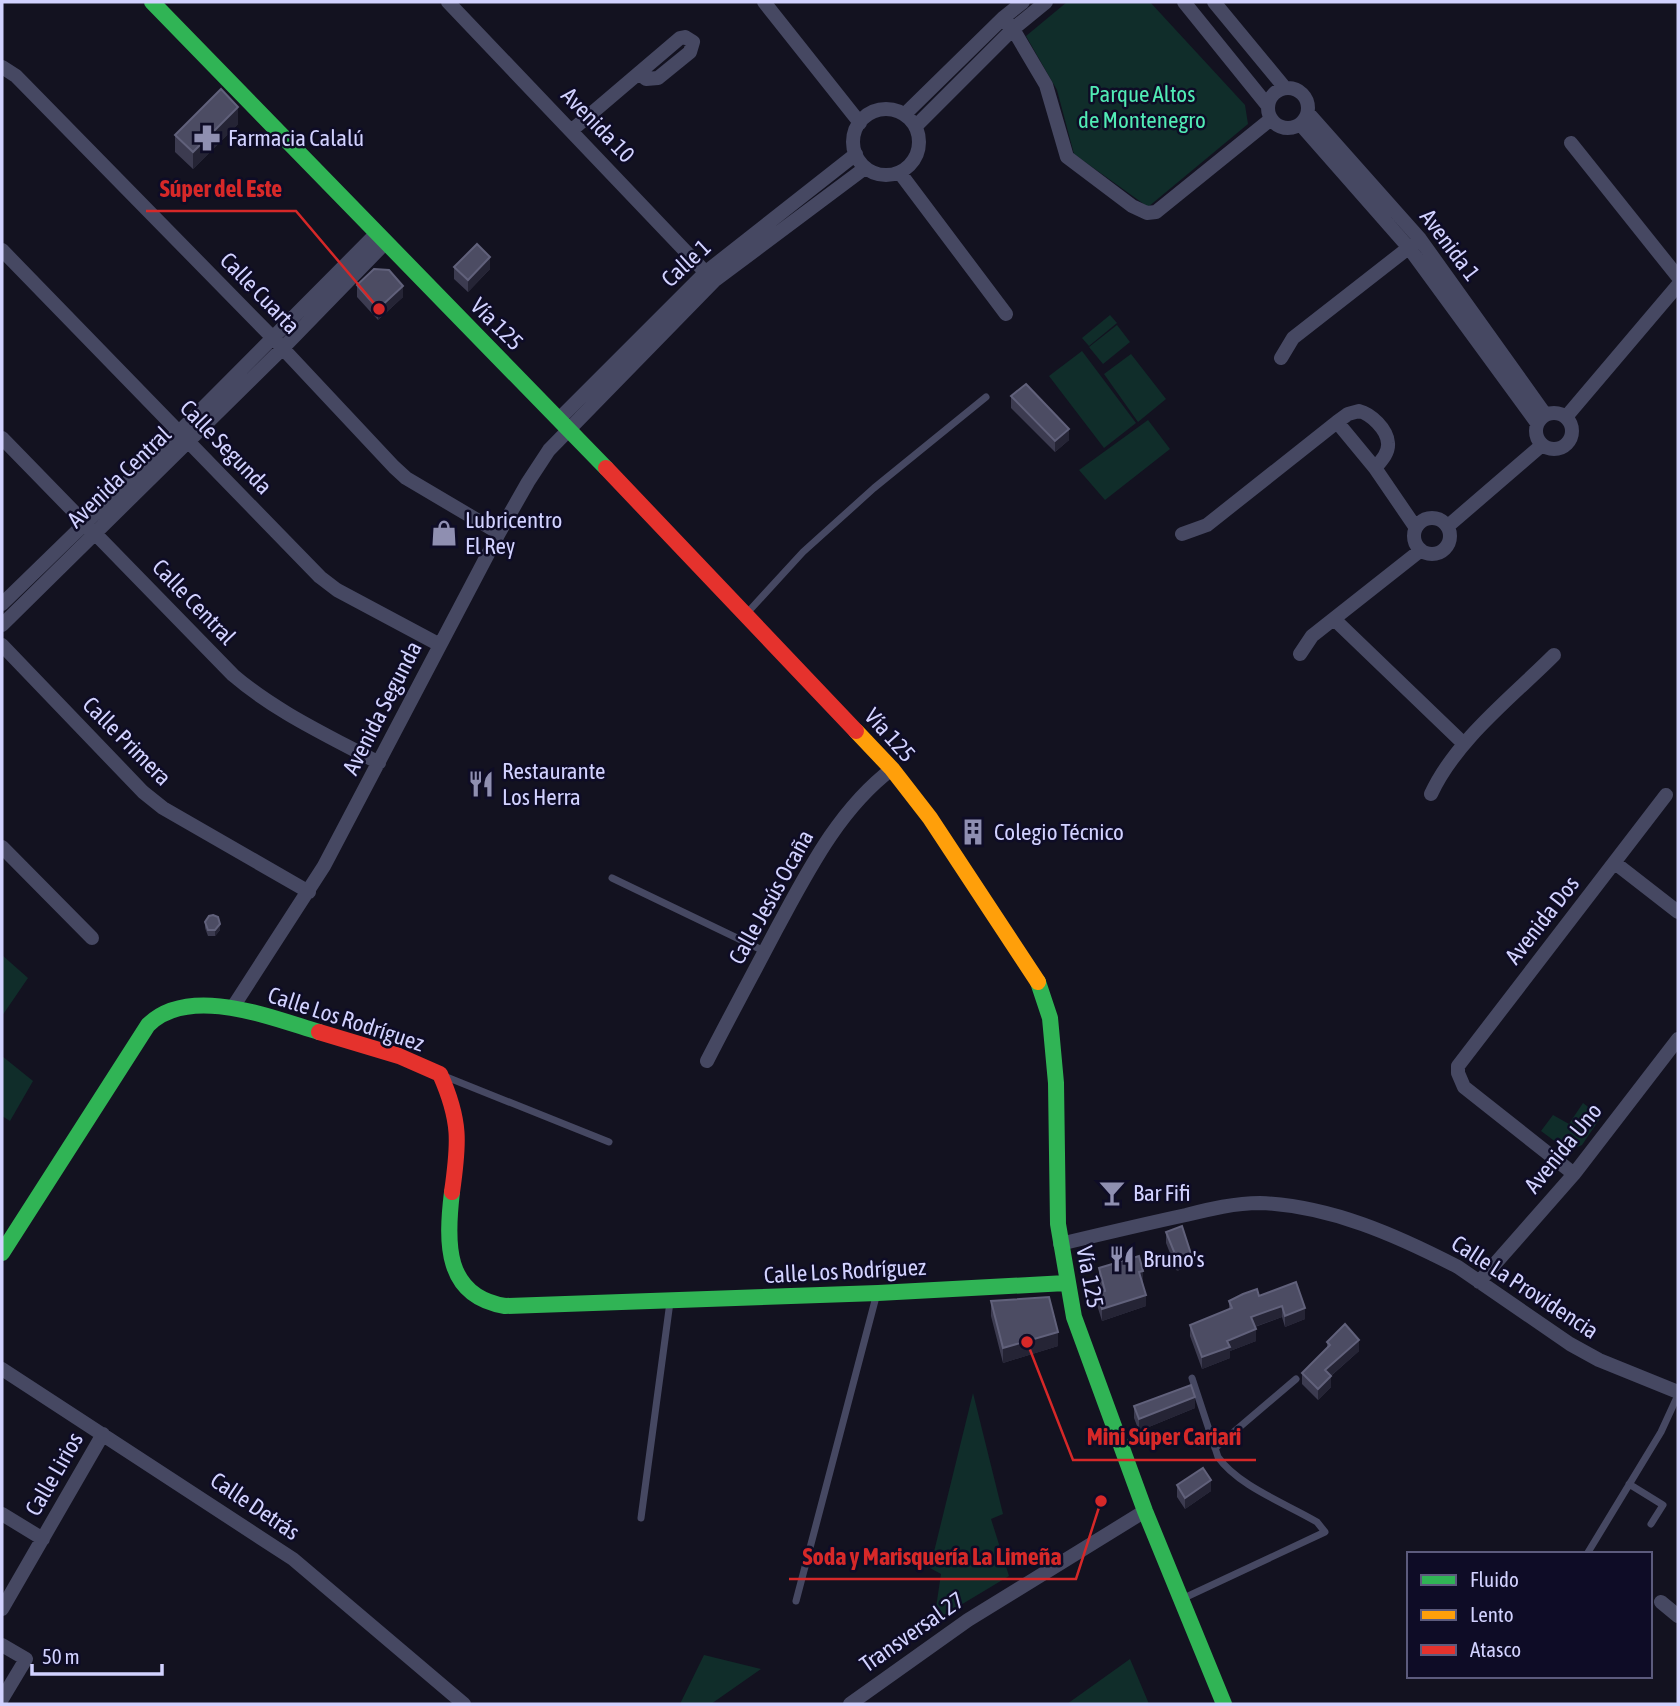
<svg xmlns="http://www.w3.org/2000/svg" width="1680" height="1706" font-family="'Asap Condensed',sans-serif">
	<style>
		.green { fill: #102d2a }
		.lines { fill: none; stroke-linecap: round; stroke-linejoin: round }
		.lane { stroke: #464862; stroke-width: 7 }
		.street { stroke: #464862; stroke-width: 14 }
		.fast { stroke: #30b455; stroke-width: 16 }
		.slow { stroke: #ff9f0a; stroke-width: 16 }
		.jam { stroke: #e5322d; stroke-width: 16 }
		.wall { fill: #3c3b50 }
		.shaded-wall { fill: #252435 }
		.building { fill: #4c4c63; stroke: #61617b; stroke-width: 2 }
		.labels { text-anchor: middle; stroke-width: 5; stroke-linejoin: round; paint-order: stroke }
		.park-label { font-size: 23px; fill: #51ebb5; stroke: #0e0c26 }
		.street-label { font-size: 23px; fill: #d2d2ff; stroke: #0e0c26 }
		.poi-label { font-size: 23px; fill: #d2d2ff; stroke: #0e0c26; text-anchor: start }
		.leader { fill: none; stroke: #d62828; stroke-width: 2.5 }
		.callout-dot { fill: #d62828; stroke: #0e0c26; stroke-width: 2.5 }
		.callout-label { font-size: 24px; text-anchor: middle; font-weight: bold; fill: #d62828; stroke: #0e0c26; stroke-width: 5; stroke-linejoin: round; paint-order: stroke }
	</style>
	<rect width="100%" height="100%" fill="#131220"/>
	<path class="green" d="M1067,2h83l95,103 3,19 -100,83 -74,-53 -17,-64 -31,-54z
		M1110,315l7,8 -28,23 -7,-8z
		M1117,325l13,17 -27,22 -14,-17z
		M1082,351l54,72 -32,25 -55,-72z
		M1131,354l35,45 -28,23 -34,-48z
		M1148,420l22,29 -65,51 -26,-30z
		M2,955l26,23 -26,38z
		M2,1056l31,25 -23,40 -8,-5z
		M1583,1103l18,14 -19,28 -12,5 -6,-2 -23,-17 12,-16 16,9z
		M973,1393l30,121 -12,5 18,57 -75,45 7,-47 -11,-6z
		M704,1655l57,14 -50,35h-31z
		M1130,1659l19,45h-82z"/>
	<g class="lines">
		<path class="lane" d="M748,612l55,-60 71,-64 112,-91
			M612,878l152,73
			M444,1076l165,66
			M1215,1448l81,-69
			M1629,1484l34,21 -12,19
			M641,1518l29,-216
			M1587,1554l74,-122 17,-37
			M1184,1598l141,-66 -8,-10c-30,-18 -79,-36 -99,-65l-26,-79
			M796,1601l81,-308"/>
		<path class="street" d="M448,2l262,275
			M764,2l96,121
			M1184,2l84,104
			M1214,2l71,86
			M1003,18l10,11 33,56 21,72 65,49 15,7 9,-1 115,-93
			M2,67l14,9 257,262 121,129 12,11 93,55
			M1268 108a20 20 0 1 1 40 0a20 20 0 1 1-40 0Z
			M853 142a33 33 0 1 1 66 0a33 33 0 1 1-66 0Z
			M1308,113l112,126 125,175
			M905,114l98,-96 20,-16
			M1300,124l109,124 128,175
			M916,126l97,-97 33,-27
			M572,130l108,-92 5,-1 8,5 -3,10 -32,26 -12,1 -7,-6
			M1571,143l107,134
			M900,173l106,141
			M2,250l318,327 17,13 103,55
			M1281,358l12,-20 123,-96
			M1536 431a18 18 0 1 1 36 0a18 18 0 1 1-36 0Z
			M1566,417l112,-132
			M559,419l147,-147 150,-118
			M1337,422l38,46 41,60
			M2,438l231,237c43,37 96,61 146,88
			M1414 536a18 18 0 1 1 36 0a18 18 0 1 1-36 0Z
			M1448,526l94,-81
			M1182,534l25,-9 130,-103 11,-8 11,-3c12,3 28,18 29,32 1,10 -7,18 -13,25
			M2,604l177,-172 197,-198
			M1334,619l130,125
			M2,625l280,-276 103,-106
			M2,645l141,147 20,16 146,84
			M1300,654l12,-18 109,-86
			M1431,794c25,-54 81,-97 123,-139
			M2,847l90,91
			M1615,863l63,49
			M233,1007l91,-141 175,-333 29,-51 21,-32 165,-169 151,-113
			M707,1061c23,-45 47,-89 70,-133 31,-57 62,-119 115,-159
			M1574,1174l-110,-87 -6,-14v-7l208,-271
			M1060,1244c42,-10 84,-20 126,-29 24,-6 49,-12 74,-12 71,3 136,32 198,64l112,77 29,16 79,32
			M1479,1282l95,-108 104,-135
			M2,1369l291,190 171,145
			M2,1514l41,25
			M1661,1602l17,14
			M2,1609l101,-175
			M2,1645l24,14 -24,40
			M850,1704l118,-84 177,-109"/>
		<path class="fast" d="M152,2l454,466
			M1038,982l12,36 6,65 2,141 16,93 71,194 79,193
			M452,1192c-6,50 -8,104 53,114l373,-13 188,-10
			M2,1253l146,-228c41,-41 124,-7 171,7"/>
		<path class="slow" d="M856,731l36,38 38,49 108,164"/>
		<path class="jam" d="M606,468l250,263
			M319,1032l80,24 41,18c21,47 19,69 12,118"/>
	</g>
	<path class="wall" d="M238,124l-45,45 -18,-17v-17z
		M454,267l36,2 -22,23 -14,-13z
		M357,285l46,12 -25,23 -21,-23z
		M1011,396l58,44 -14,12 -44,-44z
		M205,922l15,8 -5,6h-7l-3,-8z
		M1166,1232l25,33 -14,6 -11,-28z
		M1099,1268l44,15 3,23 -44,15 -5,-16v-11l5,-2 -3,-13z
		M1259,1296l46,23 -20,8 -3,-10 -27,10 1,14 -26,10v7l-28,11 -12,-33v-11l39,-16v-8z
		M991,1301l67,45 -55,17 -12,-47z
		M1327,1342l32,9 -28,25v11l-13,13 -16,-16v-11l25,-25z
		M1134,1406l61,2 -56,23 -5,-13z
		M1177,1485l34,6 -26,18 -8,-12z"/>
	<path class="shaded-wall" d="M238,107v17l-45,45v-17z
		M490,257v12l-22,23v-12z
		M403,286v11l-25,23v-11z
		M1069,429v11l-14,12v-11z
		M220,924v6l-5,6v-6z
		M1191,1254v11l-14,6v-12z
		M1143,1271v12l-4,1v-12z
		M1146,1295v11l-44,15v-12z
		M1282,1306v11l-31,11v-11z
		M1305,1308v11l-20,8v-11z
		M1256,1329v12l-26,10v7l-28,11v-12l25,-16z
		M1058,1332v14l-55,17v-15z
		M1359,1340v11l-34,30v-11z
		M1331,1376v11l-13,13v-11z
		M1195,1397v11l-56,23v-12z
		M1211,1480v11l-26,18v-11z"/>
	<path class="building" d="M221,89l17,18 -45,45 -18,-17z
		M477,244l13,13 -22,23 -14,-13z
		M374,269l15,1 14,16 -25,23 -21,-24z
		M1026,384l43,45 -14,12 -44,-45z
		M213,915l5,2 2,7 -5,6h-7l-3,-8 4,-6z
		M1182,1226l9,28 -14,5 -11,-27z
		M1139,1256l4,15 -4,1 7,23 -44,14 -5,-15 8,-3 -6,-23z
		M1296,1282l9,26 -20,8 -3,-10 -31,11 5,12 -29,12 3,6 -28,10 -12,-32 42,-17 -3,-7 14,-7 14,-5 2,7z
		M1049,1297l9,35 -55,16 -12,-47z
		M1345,1324l14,16 -34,30 6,6 -13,13 -16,-16 28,-28 -3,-3z
		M1191,1385l4,12 -56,22 -5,-13z
		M1203,1468l8,12 -26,18 -8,-13z"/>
	<defs>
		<g id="pharmacy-bare" transform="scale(2.1)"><path d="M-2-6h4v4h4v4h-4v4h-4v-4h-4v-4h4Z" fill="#8f8fb1" stroke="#0e0c26" stroke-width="2.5" paint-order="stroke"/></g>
		<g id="shop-bare" transform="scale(2.1)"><path d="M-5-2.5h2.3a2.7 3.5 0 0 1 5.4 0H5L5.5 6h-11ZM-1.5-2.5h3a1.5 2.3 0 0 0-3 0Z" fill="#8f8fb1" stroke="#0e0c26" stroke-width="2.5" paint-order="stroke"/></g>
		<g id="restaurant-bare" transform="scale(2.1)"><path d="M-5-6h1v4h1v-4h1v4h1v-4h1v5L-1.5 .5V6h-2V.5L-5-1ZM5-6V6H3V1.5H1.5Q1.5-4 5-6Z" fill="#8f8fb1" stroke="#0e0c26" stroke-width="2.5" paint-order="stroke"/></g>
		<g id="building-bare" transform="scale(2.1)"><path d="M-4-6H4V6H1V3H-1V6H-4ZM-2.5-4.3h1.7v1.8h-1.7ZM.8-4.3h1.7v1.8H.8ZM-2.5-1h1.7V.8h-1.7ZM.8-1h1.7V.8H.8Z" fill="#8f8fb1" stroke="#0e0c26" stroke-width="2.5" paint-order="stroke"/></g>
		<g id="bar-bare" transform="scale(2.1)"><path d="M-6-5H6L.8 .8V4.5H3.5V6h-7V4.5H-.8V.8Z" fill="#8f8fb1" stroke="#0e0c26" stroke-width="2.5" paint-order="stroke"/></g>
	</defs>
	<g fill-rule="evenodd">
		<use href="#pharmacy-bare" x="207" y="138"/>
		<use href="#shop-bare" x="444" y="533"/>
		<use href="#restaurant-bare" x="481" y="784"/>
		<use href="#building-bare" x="973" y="832"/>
		<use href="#bar-bare" x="1112" y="1193"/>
		<use href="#restaurant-bare" x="1122" y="1259"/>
	</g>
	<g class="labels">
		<g class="park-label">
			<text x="1142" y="102">Parque Altos<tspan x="1142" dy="26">de Montenegro</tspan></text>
		</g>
		<g class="street-label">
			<text transform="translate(598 125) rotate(46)" y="8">Avenida 10</text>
			<text transform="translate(1450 245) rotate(53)" y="8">Avenida 1</text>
			<text transform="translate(686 263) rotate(-43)" y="8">Calle 1</text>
			<text transform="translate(260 293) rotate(46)" y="8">Calle Cuarta</text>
			<text transform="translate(497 324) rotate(45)" y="8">Vía 125</text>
			<text transform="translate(226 447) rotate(46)" y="8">Calle Segunda</text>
			<text transform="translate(119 477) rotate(-44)" y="8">Avenida Central</text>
			<text transform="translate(194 602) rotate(46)" y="8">Calle Central</text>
			<text transform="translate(382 708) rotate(-63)" y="8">Avenida Segunda</text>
			<text transform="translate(890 735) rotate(48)" y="8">Vía 125</text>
			<text transform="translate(127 741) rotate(45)" y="8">Calle Primera</text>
			<text transform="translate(771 897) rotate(-61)" y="8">Calle Jesús Ocaña</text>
			<text transform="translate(1542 920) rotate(-52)" y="8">Avenida Dos</text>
			<text transform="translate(346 1019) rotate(18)" y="8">Calle Los Rodríguez</text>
			<text transform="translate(1563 1148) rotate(-51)" y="8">Avenida Uno</text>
			<text transform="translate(845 1271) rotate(-3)" y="8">Calle Los Rodríguez</text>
			<text transform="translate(1090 1277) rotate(79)" y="8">Vía 125</text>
			<text transform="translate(1525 1287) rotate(33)" y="8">Calle La Providencia</text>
			<text transform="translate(54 1474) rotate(-60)" y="8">Calle Lirios</text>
			<text transform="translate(255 1506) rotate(34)" y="8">Calle Detrás</text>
			<text transform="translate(912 1632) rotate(-35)" y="8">Transversal 27</text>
		</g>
		<g class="poi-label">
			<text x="228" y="146">Farmacia Calalú</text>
			<text x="465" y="528">Lubricentro<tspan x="465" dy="26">El Rey</tspan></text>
			<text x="502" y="779">Restaurante<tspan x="502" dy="26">Los Herra</tspan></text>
			<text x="994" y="840">Colegio Técnico</text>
			<text x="1133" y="1201">Bar Fifi</text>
			<text x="1143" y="1267">Bruno's</text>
		</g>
	</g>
	<path class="leader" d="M379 309L296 211H146M1027 1342L1073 1460H1256M1101 1501L1076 1579H789"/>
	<g class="callout-dot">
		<circle cx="379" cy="309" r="7"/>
		<circle cx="1027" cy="1342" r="7"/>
		<circle cx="1101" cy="1501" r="7"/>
	</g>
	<g class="callout-label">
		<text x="221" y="197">Súper del Este</text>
		<text x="1164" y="1445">Mini Súper Cariari</text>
		<text x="932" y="1565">Soda y Marisquería La Limeña</text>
	</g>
	<rect width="1680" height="1706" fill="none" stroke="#d2d2ff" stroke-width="7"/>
	<rect x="1407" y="1552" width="245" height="126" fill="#0e0c26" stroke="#5c5b7d" stroke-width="2"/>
	<rect x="1421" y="1575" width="35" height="10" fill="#30b455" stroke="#5c5b7d" stroke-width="2"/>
	<text x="1470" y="1587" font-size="21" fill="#d2d2ff">Fluido</text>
	<rect x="1421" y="1610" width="35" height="10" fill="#ff9f0a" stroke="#5c5b7d" stroke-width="2"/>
	<text x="1470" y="1622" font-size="21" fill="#d2d2ff">Lento</text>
	<rect x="1421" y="1645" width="35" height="10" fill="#e5322d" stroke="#5c5b7d" stroke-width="2"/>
	<text x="1470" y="1657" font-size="21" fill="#d2d2ff">Atasco</text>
	<path d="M32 1664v10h130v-10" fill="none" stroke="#d2d2ff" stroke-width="3.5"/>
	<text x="42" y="1664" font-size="21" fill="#d2d2ff" stroke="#0e0c26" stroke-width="5" paint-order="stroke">50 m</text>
</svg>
